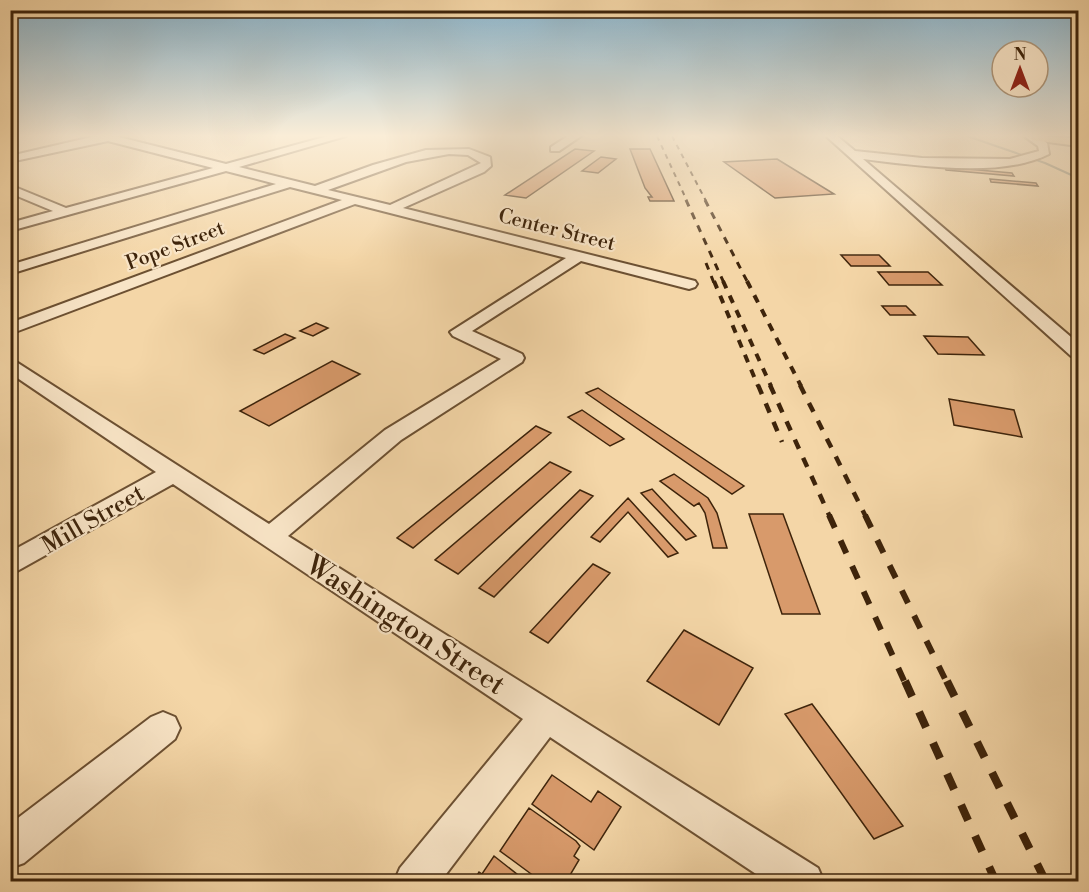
<svg xmlns="http://www.w3.org/2000/svg" width="1089" height="892" font-family="'Libre Bodoni',serif">
	<style>
		.lines { fill: none; stroke-linecap: round; stroke-linejoin: round }
		.stream { stroke: #767d6c; stroke-width: 2 }
		.building { fill: #d89a6b; stroke: #3e240b; stroke-width: 1.5 }
		.minor-casing { stroke: #6c5032; stroke-width: 4 }
		.major-casing { stroke: #3e240b; stroke-width: 4 }
		.minor { fill: #f8e4c6; fill-rule: evenodd }
		.major { fill: #eabb74; fill-rule: evenodd }
		.rail-far5 { stroke: #3e240b; stroke-width: 2; stroke-dasharray: 5 5; stroke-linecap: butt }
		.rail-far4 { stroke: #3e240b; stroke-width: 3; stroke-dasharray: 7 7; stroke-linecap: butt }
		.rail-far3 { stroke: #3e240b; stroke-width: 4; stroke-dasharray: 8 8; stroke-linecap: butt }
		.rail-far2 { stroke: #3e240b; stroke-width: 4.5; stroke-dasharray: 10 10; stroke-linecap: butt }
		.rail-far1 { stroke: #3e240b; stroke-width: 6; stroke-dasharray: 14 14; stroke-linecap: butt }
		.rail { stroke: #3e240b; stroke-width: 8; stroke-dasharray: 17 17; stroke-linecap: butt }
		.labels { text-anchor: middle; stroke-width: 4.5; stroke-linejoin: round; paint-order: stroke }
		.far-street-label { font-size: 20px; fill: #3e240b; stroke: #f8e4c6 }
		.street-label { font-size: 24px; fill: #3e240b; stroke: #f8e4c6 }
		.near-street-label { font-size: 28px; fill: #3e240b; stroke: #f8e4c6 }
	</style>
	<rect width="100%" height="100%" fill="#f4d6a7"/>
	<filter id="stains"><feTurbulence type="fractalNoise" baseFrequency=".00333" numOctaves="4"/><feColorMatrix values="0 0 0 0 .2 0 0 0 0 .09 0 0 0 0 .02 0 0 0 .5 -.17"/></filter>
	<radialGradient id="worn" r=".72"><stop offset=".6" stop-color="#630" stop-opacity="0"/><stop offset="1" stop-color="#630" stop-opacity=".3"/></radialGradient>
	<g class="lines">
		<path class="stream" d="M967,136l78,27 33,15"/>
	</g>
	<path class="building" d="M575,149l19,2 -68,47 -21,-3z
		M630,149h20l24,52h-24l-2,-4h4l-7,-9z
		M601,157l15,2 -18,14 -16,-2z
		M777,159l57,35 -59,4 -51,-36z
		M945,167l67,6 2,3 -68,-6z
		M990,179l46,4 2,3 -47,-4z
		M841,255h38l11,11h-39z
		M878,272h50l14,13h-53z
		M882,306h24l9,9h-25z
		M316,323l12,5 -15,8 -13,-5z
		M285,334l10,4 -31,16 -10,-4z
		M924,336l44,1 16,18 -46,-1z
		M332,361l28,13 -91,52 -29,-15z
		M598,388l146,98 -12,8 -146,-101z
		M949,399l65,11 8,27 -68,-12z
		M582,410l42,29 -14,7 -42,-29z
		M536,426l15,7 -138,115 -16,-10z
		M550,462l21,10 -113,102 -23,-14z
		M674,474l34,24 9,15 10,35h-14l-8,-35 -6,-10 -5,3 -34,-25z
		M652,489l44,47 -10,4 -45,-47z
		M580,490l13,6 -99,101 -15,-9z
		M628,498l50,55 -10,4 -40,-45 -28,30 -9,-5z
		M749,514h34l37,100h-38z
		M593,564l17,9 -62,70 -18,-11z
		M684,630l69,38 -34,57 -72,-44z
		M812,704l91,122 -29,13 -89,-125z
		M552,775l39,27 7,-11 23,16 -27,43 -62,-46z
		M529,808l47,33 4,5 -6,10 5,4 -13,22 -17,-3 -7,3 -42,-31z
		M494,856l33,26h-54l6,-10 3,2z"/>
	<g class="lines">
		<g class="minor-casing">
			<path id="minor" d="M96,136h19l111,28 102,-28h18l-107,31 76,19 58,-21 53,-15 43,-1 21,8 1,9 -7,6 -81,36 292,73 2,3 -2,3 -6,2 -108,-28 -109,70 50,23 2,4 -2,4 -121,78 -113,96 530,332 6,14h-56l-218,-145 -110,145h-46l6,-14 123,-149 -350,-235 -163,91v-23l146,-80 -146,-99v-15l259,166 116,-94 116,-71 -48,-23 -3,-4 116,-74 -211,-54 -345,130v-11l332,-123 -52,-13 -280,87v-9l266,-81 -50,-13 -216,60v-8l43,-12 -43,-18v-8l56,23 147,-40 -105,-27 -98,21v-6zM449,154l19,1 13,8 -91,42 -62,-15 78,-28z
				M568,136h13l-22,15h-8v-4z
				M826,136h11l18,15 67,7 88,1 29,-8 -1,-5 -14,-10h13l10,7 2,11c-49,25 -133,11 -186,5l215,184v14l-7,-1z
				M163,712l12,5 5,11 -5,11 -151,124 -14,5v-44l141,-107z"/>
		</g>
		<g class="major-casing">
			<path id="major" d="M1027,136l51,2v8l-45,-6z"/>
		</g>
		<use href="#minor" class="minor"/>
		<use href="#major" class="major"/>
		<path class="rail-far5" d="M657,136l30,65
			M672,136l34,65"/>
		<path class="rail-far4" d="M686,200l38,83
			M705,200l43,83
			M706,263l8,20"/>
		<path class="rail-far3" d="M714,281l44,105
			M723,281l48,105
			M747,281l54,105"/>
		<path class="rail-far2" d="M758,385l24,57
			M770,385l60,132
			M800,385l66,132"/>
		<path class="rail-far1" d="M829,515l76,168
			M865,515l82,168"/>
		<path class="rail" d="M905,681l91,201
			M947,681l99,201"/>
	</g>
	<linearGradient id="sky" x2="0" y2="1"><stop stop-color="#89b6d0"/><stop offset="0.52" stop-color="#faedd7"/><stop offset="1" stop-color="#faedd7" stop-opacity="0"/></linearGradient>
	<rect width="1089" height="261" fill="url(#sky)"/>
	<g class="labels">
		<g class="far-street-label">
			<text transform="translate(557 229) rotate(14)" y="7">Center Street</text>
			<text transform="translate(175 245) rotate(-21)" y="7">Pope Street</text>
		</g>
		<g class="street-label">
			<text transform="translate(93 519) rotate(-30)" y="8">Mill Street</text>
		</g>
		<g class="near-street-label">
			<text transform="translate(406 624) rotate(33)" y="10">Washington Street</text>
		</g>
	</g>
	<rect width="1089" height="892" fill="none" stroke="#f4d6a7" stroke-width="36"/>
	<rect x="12" y="12" width="1065" height="868" fill="none" stroke="#3e240b" stroke-width="3"/>
	<rect x="18" y="18" width="1053" height="856" fill="none" stroke="#3e240b" stroke-width="1.5"/>
	<g transform="translate(1020 69)"><circle r="28" fill="#f8e4c6" stroke="#ae977b" stroke-width="1.5"/>
	<path d="M0-4.5L10 22L0 15L-10 22Z" fill="#8f2418"/>
	<text y="-9" font-size="16" font-weight="bold" text-anchor="middle" fill="#3e240b">N</text>
	</g>
	<rect width="100%" height="100%" filter="url(#stains)"/>
	<rect width="100%" height="100%" fill="url(#worn)"/>
</svg>
